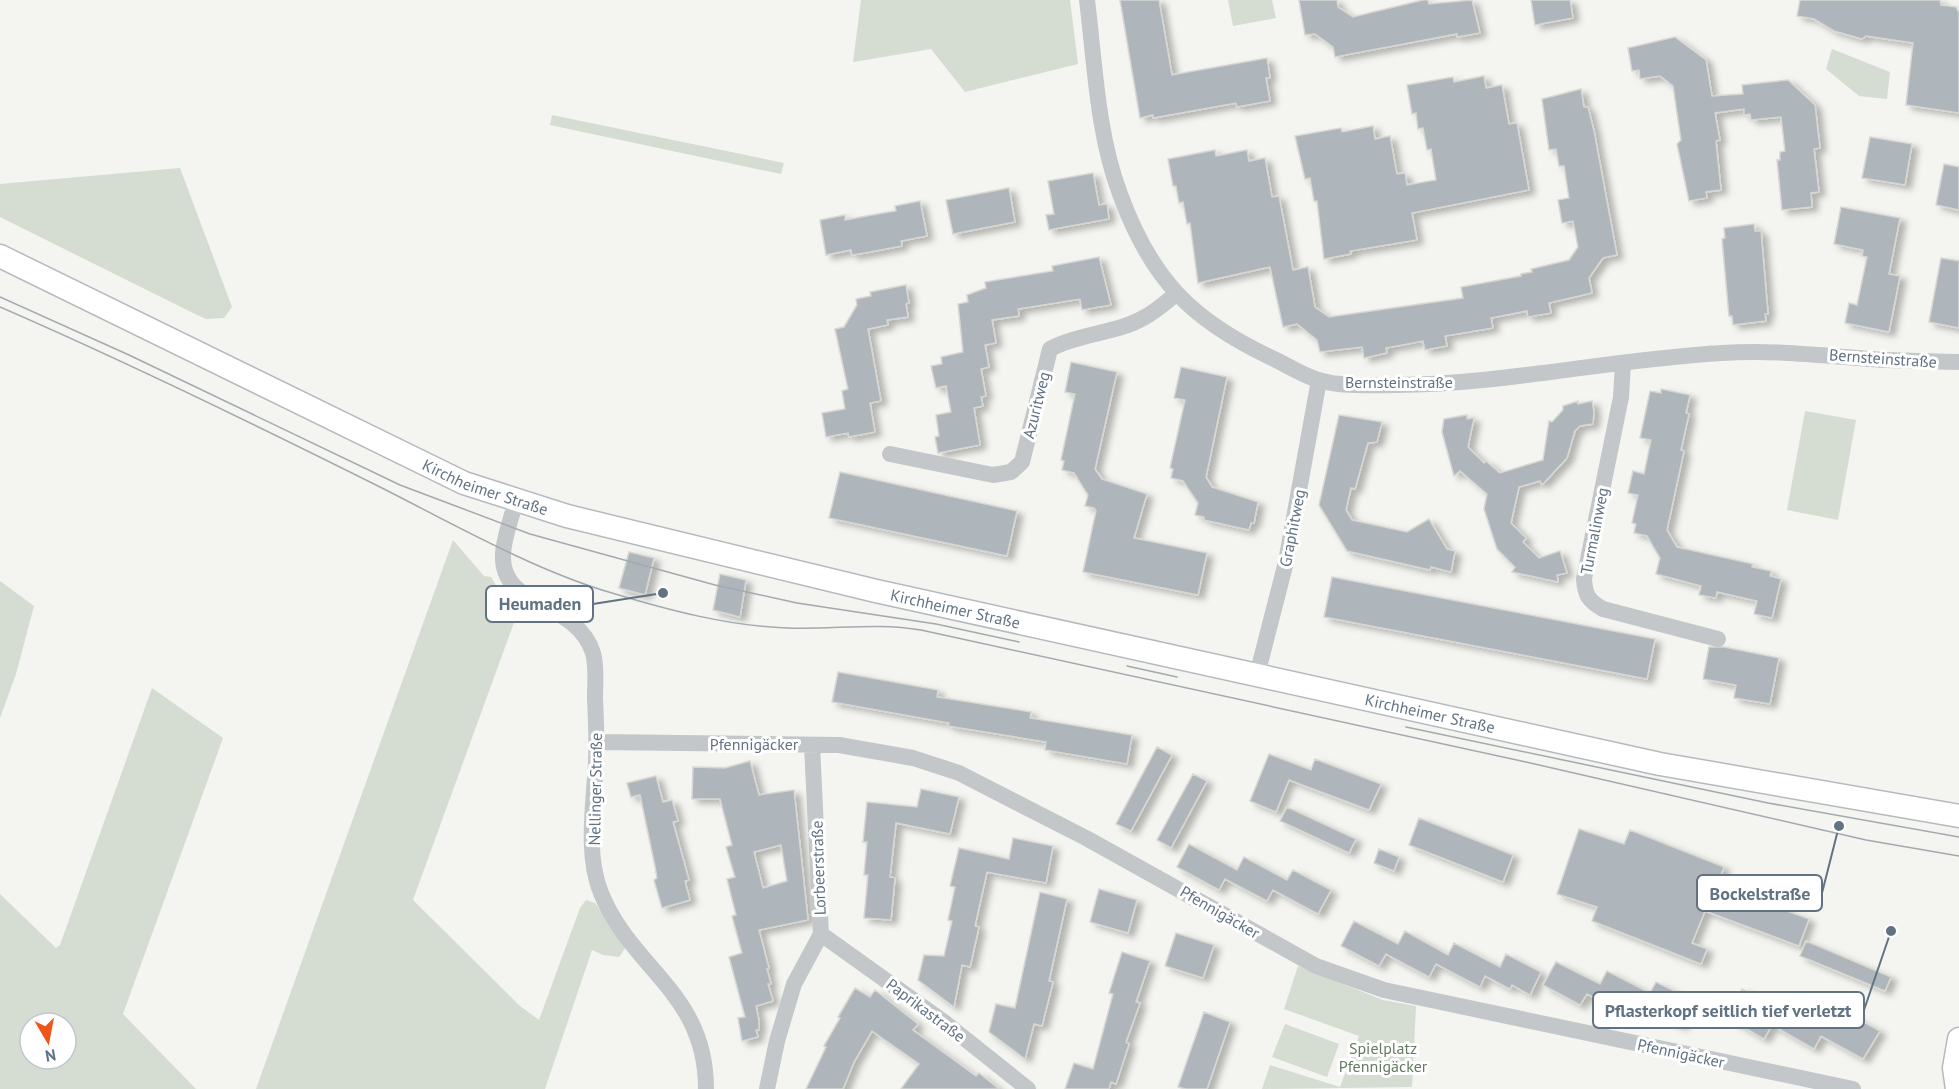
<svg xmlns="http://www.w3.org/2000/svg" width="1959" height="1089" font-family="'PT Sans',sans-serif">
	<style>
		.green { fill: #d5dcd1; fill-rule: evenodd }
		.building { fill: #aeb5bb; stroke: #d6d6d3; stroke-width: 1.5; fill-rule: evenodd; filter: url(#shadow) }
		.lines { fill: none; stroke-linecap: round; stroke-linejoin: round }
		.secondary-casing { stroke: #b5babf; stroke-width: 25 }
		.minor { stroke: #c3c7ca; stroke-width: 16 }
		.secondary { stroke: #fff; stroke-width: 22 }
		.tram { stroke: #a3a9af; stroke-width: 1.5 }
		.labels { text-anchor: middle; stroke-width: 6; stroke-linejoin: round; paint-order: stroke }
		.street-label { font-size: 16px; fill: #617283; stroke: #fff }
		.park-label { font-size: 16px; fill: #647a61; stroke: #fff }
		.leader { fill: none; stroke: #617283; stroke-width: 2 }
		.callout-dot { fill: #617283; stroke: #fff; stroke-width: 2 }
		.callout { fill: #fff; stroke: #617283; stroke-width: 2 }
		.callout-label { font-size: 18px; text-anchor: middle; font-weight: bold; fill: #617283 }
	</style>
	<defs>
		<filter id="shadow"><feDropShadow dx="6" dy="4" stdDeviation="3" flood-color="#0004"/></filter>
	</defs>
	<rect width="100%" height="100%" fill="#f4f5f0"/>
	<path class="green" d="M861,0h209l8,64 -113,28 -34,-43 -78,13z
		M1228,0h44l4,18 -43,8z
		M1832,49l58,23 -3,27 -28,-3 -33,-27z
		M552,115l232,48 -3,11 -231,-49z
		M180,168l52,139 -8,11 -18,1 -13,-6 -193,-96v-33z
		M1805,411l51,9 -18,100 -51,-10z
		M453,540l31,36 7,1 11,18 18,11 -107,294 107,106 19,14 41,-112 6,-8 9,3 31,44 -7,10 -16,-2 -11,-5 -47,139h-289z
		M0,581l34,25 -18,68 -16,44z
		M152,688l71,50 -100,276 73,75h-196v-195l56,54 4,-3zM30,1023h36v36h-36z
		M1298,966l85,34 33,6 -4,81 -150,2 8,-24 70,22 19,-51 -75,-27z
		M1285,1024l54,20 -12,33 -55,-20z"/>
	<path class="building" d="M1120,0h39l13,75 95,-17 3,20h-4l4,23 -33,6 -1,-4 -83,15v-3l-13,3z
		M1299,0h38l1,7 15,10 70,-17h5l1,4 43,-4 8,33 -23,4v-3l-122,23 -2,-10 -18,-13 -10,1z
		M1531,0h39l3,18 -38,7z
		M1800,0h140l1,5 15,2 3,6v100l-53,-8 7,-62 -47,-7 -4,3 -28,-8 -20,-12 -17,-3z
		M1675,37l31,23 6,36 31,-2 -1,-9 46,-5 27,25 5,43 -6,1 5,43 -8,1 1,14 -30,3 -5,-50h3v-8l5,-1 -4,-34 -30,3 -1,-6 -6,1v-6l-29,4 5,27 -4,1 5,49 -15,2 1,6 -18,3 -12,-57 4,-4 -8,-54 -13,-10 -20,3 -1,-9 -7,1 -4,-23z
		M1484,76l2,12 16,-3 7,39 8,-1 12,67 -117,23 5,27 -67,11 1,3 -27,5 -7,-58h-3l-4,-23 -5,1 -10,-43 46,-8 1,4 31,-6 2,13 15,-3 7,38 8,-1 2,12 29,-5 -5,-31 -4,1 -4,-22 -5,1 -2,-16 -4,1 -5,-29 46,-8 1,5z
		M1581,89l3,18h4l6,24 23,124 -14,3 -14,20 3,15 -43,10 2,10 -23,4 -1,-6 -36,7 2,10 -48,8 2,10 -22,4 -2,-9 -37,7 1,5 -23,5 -2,-11 -42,5 -3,-12 -20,-16 -14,3 -13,-60 -72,16 -8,-60 -3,1 -4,-22 -4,1 -3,-17h-3l-5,-27 47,-9 1,6 31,-6 2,11 16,-3 7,39 7,-1 14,74 15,-3 7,40 14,10 134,-19 -2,-11 60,-11v-2l11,-2 -1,-3 38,-9 9,-13 -5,-26 -11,2 -4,-23 11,-2 -5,-32h-5l-3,-17 -7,1 -7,-51z
		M1870,137l42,7 -7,41 -43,-7z
		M1944,164l15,3v43l-23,-5z
		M1093,173l6,32 8,-1 2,15 -60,11 -3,-15 8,-1 -6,-33z
		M1009,188l6,34 -62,12 -7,-34z
		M920,201l7,35 -26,5 1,5 -37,7 -13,2 -1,-5 -25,5 -6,-35 25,-5v5l38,-7 13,-2 -1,-5z
		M1841,207l59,11 -11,56 11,2 -11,56 -44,-9 4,-20 8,2 10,-48 -5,-1 1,-6 -29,-6z
		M1754,224l1,7h6l7,83h-3l1,7 -33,4 -1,-9h-3l-7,-77 3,-1 -1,-10z
		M1099,257l12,48 -29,5 -2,-11 -62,10 1,7 -27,4 4,23 -11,2 4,22 -8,2 5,27 -5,1 2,9 -9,2 6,37 -42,8 -3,-16 4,-1 -3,-21 15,-3 -5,-26 -10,2 -5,-22 11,-2 -1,-7 22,-5 -5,-48 10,-2 -1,-7 19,-7 -1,-6 68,-11 -1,-5z
		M1941,258l18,3v67l-30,-6z
		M906,285l3,18 -3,1 2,13 -21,3 1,5 -20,4 13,72 -11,2 5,29 -26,5 -1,-4 -22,4 -4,-24 23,-4 -3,-18 6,-2 -13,-60 9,-2 13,-22 -1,-6 15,-3 -1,-4z
		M1071,362l46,10 -22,97 7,10 45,15 -13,44 73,15 -9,42 -115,-23 13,-61 -2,-3 -9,-2 3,-11 -14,-22 -12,-3 2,-9 -3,-1 14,-66 -10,-2z
		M1181,367l46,10 -21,100 6,10 46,15 -4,21h-3l-2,7 -45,-10v-3l-9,-2 3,-12 -15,-22 -12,-3 2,-9 -3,-1 15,-68 -11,-2z
		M1661,389l29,6 -4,18 3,1 -8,36 3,1 -17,79 10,17 76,17 -1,3 19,4 -1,5 11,3 -9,39 -18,-4 3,-13 -40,-9 -1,6 -17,-3 2,-9 -45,-12 4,-16 -13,-22 -13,-3 2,-9 -4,-1 6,-28 -10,-2 5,-22 11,3 7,-34 -11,-2 10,-47 11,2z
		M1578,401v3l14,-3 2,11 -1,12 -13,2 -5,5 -8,27 -25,27 -2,-4 -21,6 -8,36 15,15 -3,4 16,16 21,-7 7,22 -10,2 1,7 -46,-10 3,-5 -18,-18 -13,-40 3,-15 -27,-23 -6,5 -12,-44 2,-13 23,-4v4l7,-1 -6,29 16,16 2,-2 14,12 43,-13 6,-39 3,1 11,-12v-4z
		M1339,415l43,7 -5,20 -9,1 -13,46 -4,-1 -5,22 6,10 55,12 22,-13 18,30 8,2 -4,21 -20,-5 -1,3 -83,-19 -28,-46z
		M840,472l177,39 -10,45 -178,-38z
		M629,552l25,6 -9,37 -26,-7z
		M720,574l26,6 -6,37 -27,-7z
		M1332,577l323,62 -8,40 -323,-62z
		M1709,647h15l55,11 -9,46 -36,-6 2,-13 -33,-6z
		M838,672l100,18 -1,7 94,15 -1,6 102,17 -5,29 -82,-14 1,-8 -98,-16 1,-3 -117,-21z
		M1157,747l15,8 -41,76 -15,-7z
		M1269,754l42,16 4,-11 66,25 -12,26 -80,-30 -13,32 -26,-11z
		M750,761l9,34 35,-5 14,130 -49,10 10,38 -2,1 4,15h-3l5,17 -17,5 3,15v9h-3l2,7 -16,4 -4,-23 7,-1 -16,-60 13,-4 -10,-37 4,-1 -9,-36 8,-2 -9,-30 6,-2 -12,-46h-28l1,-32 32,1zM781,845l6,36 -24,7 -9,-36z
		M1193,774l14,7 -36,67 -14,-8z
		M656,776l7,26 9,-2 6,21 -5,1 16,58 -4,1 5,19 -28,8 -8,-28 3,-2 -2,-12 -15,-71 -9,2 -4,-14z
		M921,789l38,8 -9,37 -54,-11 -6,54 5,1 -4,42 -27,-2 4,-43h-4l3,-33h-4l4,-40 50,5z
		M1287,807l69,32 -7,14 -69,-32z
		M1419,818l94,37 -10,27 -94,-37z
		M1579,829l45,15 6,-14 94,37 -7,18 92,34 -10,27 -94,-35 -13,32 15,6 -6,15 -109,-43 5,-14 -40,-13z
		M1013,838l40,8 -7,37 -59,-11 -12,54 4,1 -9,40 -8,-2 -8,42 -36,-27 6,-25 20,1 8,-35 -4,-1 7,-33 -5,-1 9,-38 50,11z
		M1189,844l48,26 7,-13 43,23 6,-10 38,20 -13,24 -45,-24 -6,11 -42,-22 -6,11 -42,-23z
		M1379,849l20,8 -5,14 -20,-8z
		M1099,889l38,11 -9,33 -38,-11z
		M1040,892l27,7 -18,82 4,1 -11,44 -8,-2 -9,35 -36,-27 7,-28 19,4z
		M1354,921l44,23 7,-13 43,24 6,-12 46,24 6,-13 35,18 -11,23 -18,-10 -2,4 -25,-13 -5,11 -44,-23 -7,13 -43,-23 -7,12 -38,-20z
		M1176,933l38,12 -11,33 -38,-12z
		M1806,941l85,36 -6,14 -85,-35z
		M1122,952l28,9 -14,41 4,1 -14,39 3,2 -13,40 -5,-2 -2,7h-44l9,-26 19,6 20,-75 -4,-1z
		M1556,962l44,22 7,-13 43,22 6,-11 38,19 -13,25 -45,-22 -6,12 -43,-22 -7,11 -37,-20z
		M855,988l15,9 5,-7 43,34 -5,6 63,46 3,-3 20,16h-98l18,-25 -47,-33 -18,31 -11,27h-37l20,-42 -2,-1 16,-28 -2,-1z
		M1742,989l43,24 8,-13 45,25 7,-13 35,19 -17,28 -42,-23 -7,13 -42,-24 -8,14 -38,-22z
		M1204,1012l26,10 -23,67h-21l-8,-2z"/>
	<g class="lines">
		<g class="secondary-casing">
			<g id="secondary">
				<path id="s1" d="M0,256l464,227 103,33 309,75 784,173 299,52"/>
				<path d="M1957,1089l-3,-21 5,-29"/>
			</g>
		</g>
		<path class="minor" d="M1087,0c8,64 10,133 33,194 31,85 71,126 152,164 15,7 30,17 46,22 23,7 54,5 79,5 109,-1 216,-26 325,-32 50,-3 98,2 147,6 30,2 60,2 90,3
			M1623,363l-2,34 -37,182c1,17 5,22 19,30l115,30
			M890,454l103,21 18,-3 11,-10 28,-113c30,-16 66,-15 95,-32 11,-6 21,-15 31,-23
			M516,501c-5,18 -12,36 -13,53 -3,55 74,46 90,99 4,14 2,30 2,45 1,21 2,43 1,64 -2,41 -11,92 5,131 31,77 105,99 105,196
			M1257,675l29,-113 33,-182
			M597,742l242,3 74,13 46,15 127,65 230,128 68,24 469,99
			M821,934l123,88 84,67
			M767,1089l10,-48 17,-57 27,-50 -9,-189"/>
		<use href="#secondary" class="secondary"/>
		<path class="tram" d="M0,297l129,58 271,130 130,49 185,51 82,18 139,21 83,18
			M0,307c129,56 256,118 382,181 71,36 154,83 230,105 56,17 116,33 175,35 45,2 89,-6 134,2l605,132 340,78 93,16
			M1127,666l50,11
			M1406,727l362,76 191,34"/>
	</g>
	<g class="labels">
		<g class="street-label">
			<text transform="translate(1883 358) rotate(4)" y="6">Bernsteinstraße</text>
			<text x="1399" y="388">Bernsteinstraße</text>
			<text transform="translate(1036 405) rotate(-76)" y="6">Azuritweg</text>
			<text dy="6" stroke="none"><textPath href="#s1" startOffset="538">Kirchheimer Straße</textPath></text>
			<text transform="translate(1292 528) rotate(-79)" y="6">Graphitweg</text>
			<text transform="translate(1594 531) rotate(-79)" y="6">Turmalinweg</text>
			<text dy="6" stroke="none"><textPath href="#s1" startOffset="1024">Kirchheimer Straße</textPath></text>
			<text dy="6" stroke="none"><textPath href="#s1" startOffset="1510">Kirchheimer Straße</textPath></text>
			<text x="754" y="750">Pfennigäcker</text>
			<text transform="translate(595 789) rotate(-89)" y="6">Nellinger Straße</text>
			<text transform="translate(818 868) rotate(-92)" y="6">Lorbeerstraße</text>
			<text transform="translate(1220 912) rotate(30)" y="6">Pfennigäcker</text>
			<text transform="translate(926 1010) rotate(37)" y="6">Paprikastraße</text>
			<text transform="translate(1681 1053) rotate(12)" y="6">Pfennigäcker</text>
		</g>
		<g class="park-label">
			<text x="1383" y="1054">Spielplatz<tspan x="1383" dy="18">Pfennigäcker</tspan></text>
		</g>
	</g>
	<path class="leader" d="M663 593L593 604M1839 826L1822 893M1891 931L1864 1010"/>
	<g class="callout-dot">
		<circle cx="663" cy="593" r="6"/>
		<circle cx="1839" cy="826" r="6"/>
		<circle cx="1891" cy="931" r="6"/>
	</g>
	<g class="callout">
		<rect x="486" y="586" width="107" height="36" rx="6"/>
		<rect x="1697" y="875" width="125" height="36" rx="6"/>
		<rect x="1593" y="992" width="271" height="36" rx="6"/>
	</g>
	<g class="callout-label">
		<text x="540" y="610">Heumaden</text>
		<text x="1760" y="900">Bockelstraße</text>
		<text x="1728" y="1017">Pflasterkopf seitlich tief verletzt</text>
	</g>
	<g transform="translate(48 1041) rotate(170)"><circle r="28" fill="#ffffff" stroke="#c0c7cd" stroke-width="1.5"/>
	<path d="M0-4.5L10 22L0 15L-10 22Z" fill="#ee5617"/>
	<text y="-9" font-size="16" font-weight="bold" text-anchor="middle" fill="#617283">N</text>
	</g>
</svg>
